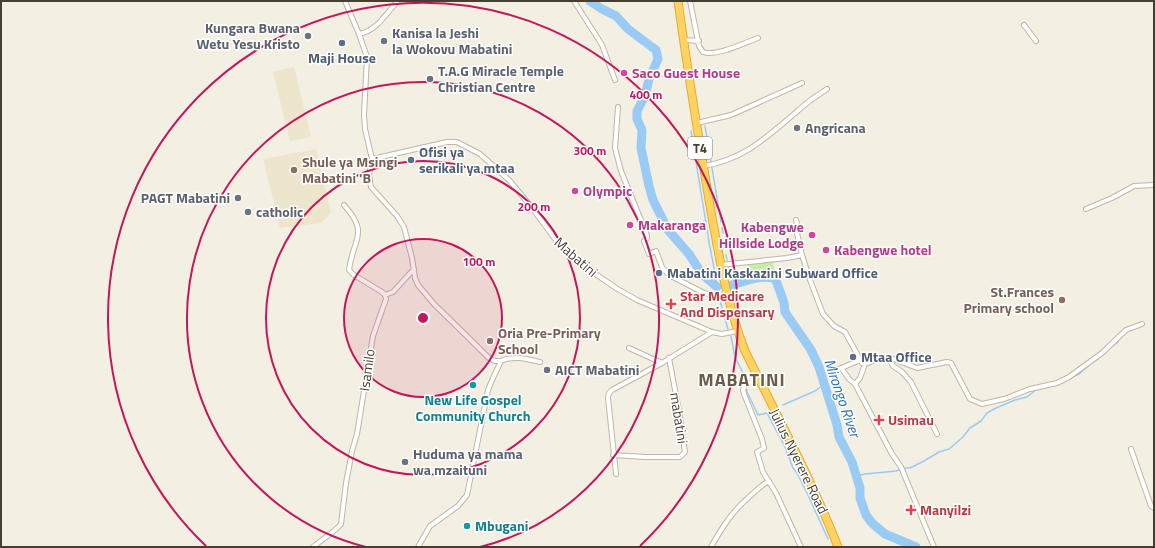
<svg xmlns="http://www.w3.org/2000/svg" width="1155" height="548" font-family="'Titillium Web',sans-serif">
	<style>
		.education { fill: #ede5cc }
		.green { fill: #c9eaa8 }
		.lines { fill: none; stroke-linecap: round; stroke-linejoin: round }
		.stream { stroke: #9acbf5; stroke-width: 1.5 }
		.river { stroke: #9acbf5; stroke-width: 9 }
		.street-casing { stroke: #bfb7a5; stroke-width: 6 }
		.highway-casing { stroke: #e7ab28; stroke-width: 9 }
		.street { stroke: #fff; stroke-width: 4 }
		.highway { stroke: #ffd362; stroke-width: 7 }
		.ring { fill: none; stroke: #c2185b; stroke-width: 2 }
		.worship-dot { fill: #6b7280; stroke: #fff; stroke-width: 1.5 }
		.service-dot { fill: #5c6f8a; stroke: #fff; stroke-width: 1.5 }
		.hotel-dot { fill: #d1479c; stroke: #fff; stroke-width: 1.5 }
		.education-dot { fill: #8d6e63; stroke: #fff; stroke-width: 1.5 }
		.health-dot { fill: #e0444e; stroke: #fff; stroke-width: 1.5 }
		.culture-dot { fill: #0f9aa8; stroke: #fff; stroke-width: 1.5 }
		.labels { text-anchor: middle; stroke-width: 3; stroke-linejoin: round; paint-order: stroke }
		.shield { fill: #fff; stroke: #7d7970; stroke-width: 1 }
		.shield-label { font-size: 13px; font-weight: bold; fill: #453f33 }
		.worship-label { font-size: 14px; font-weight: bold; fill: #5b616d; stroke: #fff; text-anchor: start }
		.service-label { font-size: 14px; font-weight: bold; fill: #4e5e75; stroke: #fff; text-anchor: start }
		.hotel-label { font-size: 14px; font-weight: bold; fill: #b23c85; stroke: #fff; text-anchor: start }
		.education-label { font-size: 14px; font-weight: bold; fill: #785e54; stroke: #fff; text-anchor: start }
		.street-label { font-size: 14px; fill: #453f33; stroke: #fff }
		.health-label { font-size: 14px; font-weight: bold; fill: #be3a42; stroke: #fff; text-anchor: start }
		.culture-label { font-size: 14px; font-weight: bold; fill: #0d838f; stroke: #fff }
		.water-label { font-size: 15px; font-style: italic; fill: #2672b7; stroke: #fff }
		.district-label { font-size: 18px; font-weight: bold; letter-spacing: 1px; fill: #685d49; stroke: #fff }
		.centre { fill: #c2185b; stroke: #fff; stroke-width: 2 }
		.ring-label { font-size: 12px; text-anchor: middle; font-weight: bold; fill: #c2185b; stroke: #fff; stroke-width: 3; stroke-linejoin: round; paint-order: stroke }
	</style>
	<rect width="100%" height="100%" fill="#f3efe3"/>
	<path class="education" d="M294,67l17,70 -21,4 -17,-69z
		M316,149l15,64 -10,10 -41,5 -17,-69z"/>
	<path class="green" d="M773,263l3,12 -27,-4 -1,-7z"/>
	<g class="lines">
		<path class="stream" d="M705,126l16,96
			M691,131l18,111 7,36v3l-2,4
			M722,228l1,5
			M726,255l1,5
			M728,266l4,12 6,5
			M716,287l12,42
			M731,336l4,21 11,22 -1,4 2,9 11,23 9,-2
			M1110,348l8,-6
			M1072,377l7,-3 16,-14
			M783,405l32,-14 8,-6
			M767,413l18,34 8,21 4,5 11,22 20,44
			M905,468h5l14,-7 15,-9 10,-3 13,-11 8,-10 11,-7 6,-8 9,-5 19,-8 12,-3 9,-7 11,-3
			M856,476l9,-2 31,-3 3,-1"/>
		<path class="river" d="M590,1l12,8 14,7 12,13 28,21 2,9 -9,20 -4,17 -8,15v8l5,11 -1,18 8,38 4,14 15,30 21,24 13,20 15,13
			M732,285c13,-4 28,-10 42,-7l3,5 7,20 1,9 26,38 8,17 18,58 2,12 13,25 8,26v10l6,17 6,8 13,11 31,13"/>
		<g class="street-casing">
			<path id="street" d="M345,1l14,33 8,23 -3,58 1,14 7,30 -3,16 2,12 26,29 7,11 8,31 3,20 3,7 16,19 55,54 6,3h6
				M574,1l28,44 13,35
				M690,1l9,45 4,6c13,5 41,-9 55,-14
				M1024,25l12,16
				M359,34c18,-3 27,-21 39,-33
				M683,40l16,1
				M618,107l-3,41 6,23 26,64v3l-3,3 5,13 7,-3 6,16 4,5 5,4 33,17 12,3 11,-2
				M697,123l34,-8 71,-32
				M372,159l75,-17h10l23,12 29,26 20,24 32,43 20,17 35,24 21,12 75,32 10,2 15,-3
				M703,166c42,-6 66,-31 97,-57 8,-8 18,-14 27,-20
				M1086,209l26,-11 22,-12 20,-1
				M796,220l2,8 -1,5 5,22 8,25 13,34 11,12 11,6 17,31 3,1 18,-7 6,1 4,8 9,6 9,10 26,52
				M720,265l67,-7 15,-3
				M385,295l8,-3 21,-23
				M629,348l33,15
				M889,358h2l26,10 30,-6 4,1 19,36 12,5 22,-5 26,-10 27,-6 12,-6 33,-24 24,-23 16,-6
				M865,364l-5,14 -5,6 37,70 9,13 33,80
				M841,368l9,12 5,4
				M830,373l30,-13
				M742,382l2,6 -1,2 1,4 18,45 2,9 -7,4 6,20 13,21 25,54
				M1131,449l20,57 3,2
				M613,455l32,2h35l5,-5 -6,-41 -10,-53
				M616,474l-8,-76 1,-5 3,-3 50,-27 50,-31
				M313,547c6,-5 25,-18 28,-23l5,-41 6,-32 5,-17 16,-98 13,-37 -1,-4 -3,-3 -28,-17 -5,-5c4,-32 21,-36 -5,-65
				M418,547l12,-21 28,-20 9,-11 21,-105 5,-12 8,-17c13,-6 26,-2 39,1
				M711,547c12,-21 20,-34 38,-50 7,-6 12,-12 20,-16"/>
		</g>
		<g class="highway-casing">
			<path id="highway" d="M678,1c9,66 20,133 31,199 9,51 17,102 36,151 32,65 67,129 93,196"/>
		</g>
		<use href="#street" class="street"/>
		<use href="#highway" class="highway"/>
	</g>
	<circle cx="423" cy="318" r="79" fill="#c2185b" fill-opacity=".12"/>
	<g class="ring">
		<circle cx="423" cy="318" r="79"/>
		<circle cx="423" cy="318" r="157"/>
		<path d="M366 547A236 236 0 1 1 480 547"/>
		<path d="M206 546A315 315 0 1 1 640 546"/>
	</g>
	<g class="worship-dot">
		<circle cx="308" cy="36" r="4"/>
		<circle cx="384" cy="41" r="4"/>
		<circle cx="430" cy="79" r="4"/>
		<circle cx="797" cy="128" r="4"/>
		<circle cx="238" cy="198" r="4"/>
		<circle cx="248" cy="212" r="4"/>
		<circle cx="547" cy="370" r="4"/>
		<circle cx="405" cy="462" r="4"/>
	</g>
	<g class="service-dot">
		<circle cx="342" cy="43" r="4"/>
		<circle cx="411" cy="160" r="4"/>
		<circle cx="659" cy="273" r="4"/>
		<circle cx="853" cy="357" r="4"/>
	</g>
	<g class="hotel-dot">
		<circle cx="624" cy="73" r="4"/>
		<circle cx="575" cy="191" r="4"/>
		<circle cx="630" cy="225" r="4"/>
		<circle cx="812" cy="235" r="4"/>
		<circle cx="826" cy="250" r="4"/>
	</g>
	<g class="education-dot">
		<circle cx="294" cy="170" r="4"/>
		<circle cx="1062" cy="300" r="4"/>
		<circle cx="490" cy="341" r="4"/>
	</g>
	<g class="health-dot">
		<path d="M669 298h4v4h4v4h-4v4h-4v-4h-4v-4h4z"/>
		<path d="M877 414h4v4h4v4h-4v4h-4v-4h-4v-4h4z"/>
		<path d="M909 504h4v4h4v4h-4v4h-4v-4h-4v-4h4z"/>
	</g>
	<g class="culture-dot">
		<circle cx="473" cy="385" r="4"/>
		<circle cx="467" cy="526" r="4"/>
	</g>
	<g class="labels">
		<rect class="shield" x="688" y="137" width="24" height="22" rx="3"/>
		<g class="shield-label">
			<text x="700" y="153">T4</text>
		</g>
		<g class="worship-label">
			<text x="300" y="33" text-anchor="end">Kungara Bwana<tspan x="300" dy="16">Wetu Yesu Kristo</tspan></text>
			<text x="392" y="38">Kanisa la Jeshi<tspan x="392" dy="16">la Wokovu Mabatini</tspan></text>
			<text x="438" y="76">T.A.G Miracle Temple<tspan x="438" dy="16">Christian Centre</tspan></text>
			<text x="805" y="133">Angricana</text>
			<text x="230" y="203" text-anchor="end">PAGT Mabatini</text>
			<text x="256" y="217">catholic</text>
			<text x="555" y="375">AICT Mabatini</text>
			<text x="413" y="459">Huduma ya mama<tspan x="413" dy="16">wa mzaituni</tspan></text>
		</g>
		<g class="service-label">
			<text x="342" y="63" text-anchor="middle">Maji House</text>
			<text x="419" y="157">Ofisi ya<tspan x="419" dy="16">serikali ya mtaa</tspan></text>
			<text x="667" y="278">Mabatini Kaskazini Subward Office</text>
			<text x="861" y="362">Mtaa Office</text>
		</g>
		<g class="hotel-label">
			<text x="632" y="78">Saco Guest House</text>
			<text x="583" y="196">Olympic</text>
			<text x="638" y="230">Makaranga</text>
			<text x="804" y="232" text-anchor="end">Kabengwe<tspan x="804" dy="16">Hillside Lodge</tspan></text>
			<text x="834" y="255">Kabengwe hotel</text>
		</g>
		<g class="education-label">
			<text x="302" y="167">Shule ya Msingi<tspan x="302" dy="16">Mabatini 'B</tspan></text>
			<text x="1054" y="297" text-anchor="end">St.Frances<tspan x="1054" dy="16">Primary school</tspan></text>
			<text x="498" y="338">Oria Pre-Primary<tspan x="498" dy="16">School</tspan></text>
		</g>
		<g class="street-label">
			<text transform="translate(576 257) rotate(41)" y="5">Mabatini</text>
			<text transform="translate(367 370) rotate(-82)" y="5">Isamilo</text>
			<text transform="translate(679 418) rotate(81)" y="5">mabatini</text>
			<text transform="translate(799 461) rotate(64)" y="5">Julius Nyerere Road</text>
		</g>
		<g class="health-label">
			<text x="680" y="301">Star Medicare<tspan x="680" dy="16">And Dispensary</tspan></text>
			<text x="888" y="425">Usimau</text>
			<text x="920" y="515">Manyilzi</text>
		</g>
		<g class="culture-label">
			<text x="473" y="405">New Life Gospel<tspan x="473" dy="16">Community Church</tspan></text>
			<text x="475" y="531" text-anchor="start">Mbugani</text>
		</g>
		<g class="water-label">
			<text transform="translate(842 398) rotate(71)" y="5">Mirongo River</text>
		</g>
		<g class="district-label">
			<text x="742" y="386">MABATINI</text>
		</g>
	</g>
	<circle cx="423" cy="318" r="6" class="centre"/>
	<g class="ring-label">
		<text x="646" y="99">400 m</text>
		<text x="590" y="155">300 m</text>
		<text x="534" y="211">200 m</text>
		<text x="479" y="266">100 m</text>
	</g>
	<rect width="1155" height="548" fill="none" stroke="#453f33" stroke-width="4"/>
</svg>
